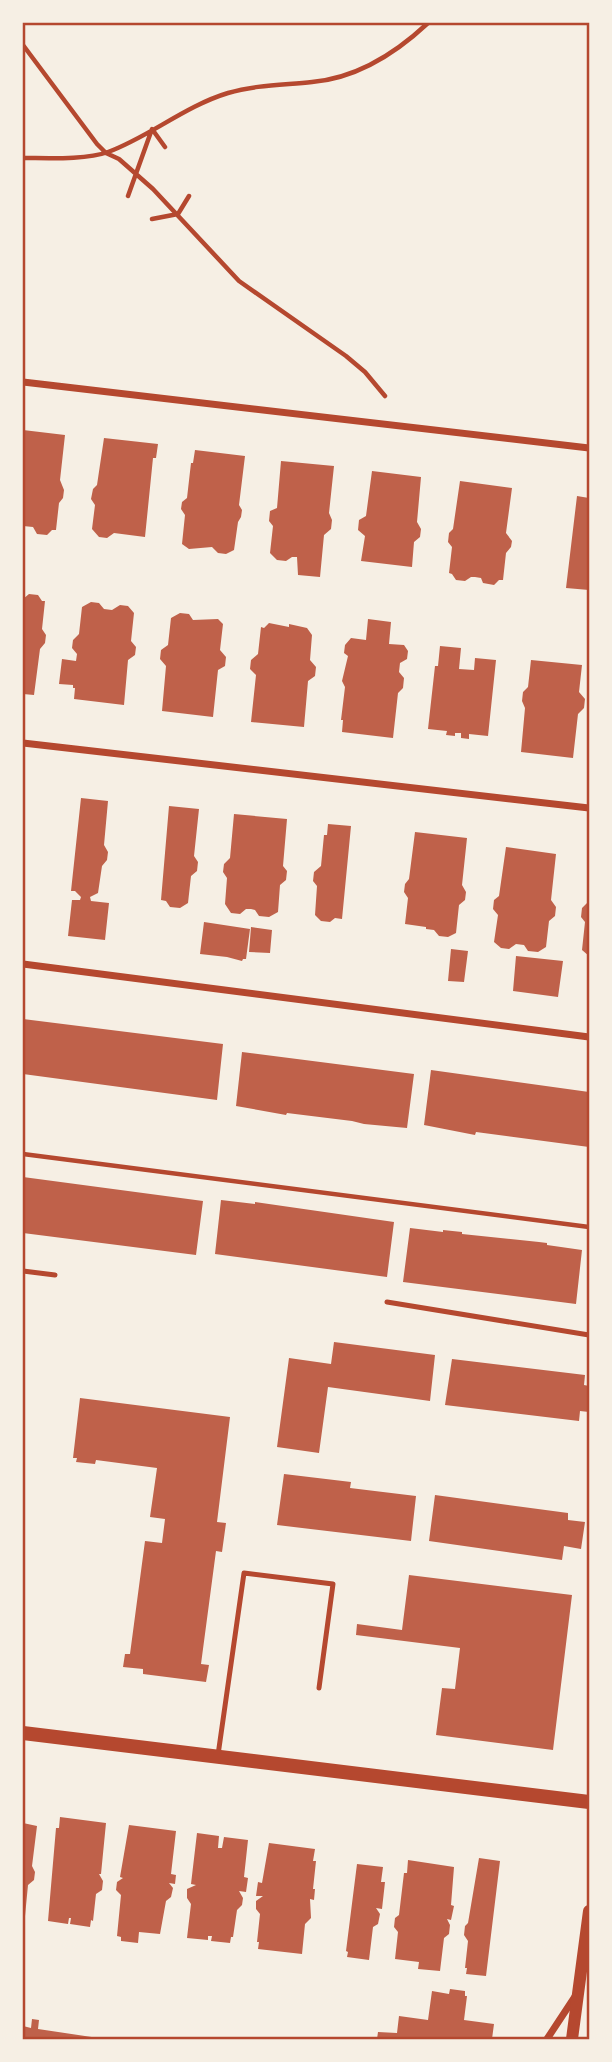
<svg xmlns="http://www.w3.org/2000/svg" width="612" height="2062" font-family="'Work Sans',sans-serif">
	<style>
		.building { fill: #bf614a }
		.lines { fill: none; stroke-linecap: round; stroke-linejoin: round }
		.path { stroke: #b5482f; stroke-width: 4.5 }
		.service { stroke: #b5482f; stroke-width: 5 }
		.minor { stroke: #b5482f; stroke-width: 7 }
		.tertiary { stroke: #b5482f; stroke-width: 12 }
		.secondary { stroke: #b5482f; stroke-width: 14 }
		.neatline { fill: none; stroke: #b5482f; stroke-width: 2.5 }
	</style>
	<rect width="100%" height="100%" fill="#f6efe4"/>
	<path class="building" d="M23,430l42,5 -5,45 4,10 -1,8 -4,5 -3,27h-4l-5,5 -10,-1 -4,-7 -10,-1z
		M104,438l54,6 -2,14h-3l-8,79 -31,-4 -7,5 -8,-1 -7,-8 3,-24 -4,-6 2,-10 4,-4z
		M195,450l50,6 -6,49 3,5 -1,7 -3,5 -4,28 -8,4 -8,-1 -6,-6 -23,2 -7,-5 3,-29 -4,-6 1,-7 5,-4 4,-35h2z
		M281,461l53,5 -5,47 3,7 -1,9 -7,6 -4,42 -22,-2 -1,-18h-5l-6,4 -9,-1 -7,-7 3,-27 -4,-5 1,-10 7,-3z
		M372,471l49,6 -4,45 4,7 -1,8 -6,5 -2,25 -51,-6 4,-25 -7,-6 1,-10 7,-4z
		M460,481l52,7 -6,45 6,8 -1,6 -5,6 -3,27h-4l-5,5 -11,-2 -2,-5 -6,-1h-4l-6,4 -9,-1 -4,-6 -3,-1 3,-26 -4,-5 1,-9 4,-4z
		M577,496l12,2v92l-23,-2z
		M29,594l9,1 4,6h3l-3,28 4,6 -1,8 -5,6 -6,46 -11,-1v-95z
		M91,602l8,1 5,6 8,1 8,-5 8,1 6,7 -3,28 5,6 -1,8 -7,5 -4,45 -50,-6 1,-11h-2v-3l-14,-1 3,-25 14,2 1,-7 -5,-6 1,-8 6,-6 3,-27z
		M180,613l9,1 4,6 25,-1 5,5 -3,26 6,7 -1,9 -7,4 -5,47 -51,-6 4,-45 -6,-7 1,-9 7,-5 3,-27z
		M368,619l23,3 -2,22 15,1 4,6 -1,8 -7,4 -1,9 5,6 -1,10 -5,5 -5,45 -51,-6 1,-12h-2l4,-33 -3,-6 6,-25 -4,-3 1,-8 6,-7 15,2z
		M269,623l20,4v-3l18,4 5,7 -2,25 6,7 -1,9 -7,5 -4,46 -53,-5 5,-47 -6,-6 1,-9 7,-6 3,-27 3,1z
		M440,646l21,2 -2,21 15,1 1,-12 21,2 -8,76 -19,-2v5l-8,-1v-5h-6v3l-9,-1 1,-4 -19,-2 7,-63h3z
		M531,660l51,5 -3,27 6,7 -1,9 -6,6 -5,44 -52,-6 4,-44 -3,-7 1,-9 5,-5z
		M81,798l27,3 -4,44 4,7 -1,8 -5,6 -4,27 -8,4 1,4 18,2 -4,37 -37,-4 4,-36h8l1,-3 -6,-6h-4z
		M169,806l30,3 -5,47 4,6 -1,9 -6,5 -3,27 -8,5 -10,-1 -4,-6 -5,-1z
		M234,814l53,5 -4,47 4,5 -1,9 -6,5 -2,27 -9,5 -10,-1 -4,-6 -4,-1h-5l-6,5 -9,-1 -6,-9 2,-26 -4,-6 1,-8 6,-6z
		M328,824l23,2 -9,93 -7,-1 -5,4 -9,-1 -6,-6 2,-29 -4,-5 1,-9 7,-6 3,-31h3z
		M415,832l52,6 -5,47 4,7 -1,8 -6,5 -3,28 -8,4 -9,-1 -5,-6 -8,-1v-2l-21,-3 3,-26 -4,-6 1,-8 4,-5z
		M506,847l50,7 -5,46 5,7 -1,9 -6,5 -3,26 -8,5 -10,-1 -4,-6 -8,-1 -7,5 -8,-1 -7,-6 4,-27 -5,-6 1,-9 5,-4z
		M589,901v55l-7,-6 3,-28 -4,-5 1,-9z
		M204,922l46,7 -4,30h-3l-1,2 -15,-4 -27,-3z
		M251,927l21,3 -2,23 -21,-1z
		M451,949l17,2 -4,31 -16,-1z
		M516,956l47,5 -5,36 -45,-6z
		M23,1019l200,25 -6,56 -194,-26z
		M242,1052l172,22 -7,54 -43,-4 -12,-3 -65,-8 -1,2 -50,-9z
		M431,1070l158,22v55l-113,-15 -1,3 -51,-10z
		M23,1177l180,24 -7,54 -173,-22z
		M221,1200l34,4v-2l139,20 -7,55 -172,-23z
		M410,1228l33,4v-2l19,2v2l77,8 8,1v2l35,5 -6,54 -173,-22z
		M334,1342l101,13 -5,46 -102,-14 -9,66 -42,-6 12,-89 42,6z
		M452,1359l133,16 -1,10 5,1v26l-9,-1 -1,10 -134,-16z
		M80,1398l150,19 -13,105 9,1 -4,29 -6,-1 -15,113 8,1 -3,17 -63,-8v-5l-20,-2 2,-13h5l15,-113 17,2 3,-24 -15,-2 7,-49 -61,-8 -1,4 -19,-2 1,-4h-4z
		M284,1474l67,8 -1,6 66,8 -5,45 -134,-16z
		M435,1495l133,18v7l17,2 -4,27 -17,-3 -2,14 -133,-19z
		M409,1575l163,20 -19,155 -117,-15 6,-47 13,1 5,-41 -104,-13 1,-11 45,6z
		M60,1817l46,6 -5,51h-2l4,7 -1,9 -6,4 -3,27 -2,-1 -1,7 -20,-3 1,-6h-2l-1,6 -20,-3 8,-93h3z
		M23,1823l14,3 -5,40 3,6 -1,8 -6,5 -3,31h-2z
		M129,1825l47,6 -5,43 5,1 -1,9 -6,-1 4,5 -2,9 -5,4 -6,33 -21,-2 -1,11 -17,-2v-4l-4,-1 4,-41 -5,-5 1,-8 6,-4 -3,-1z
		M197,1833l22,3 -1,12h4l2,-11 24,3 -4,37 4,1 -2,14 -7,-1 4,7 -1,7 -5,5 -4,27h-2l-1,6 -19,-2 1,-5h-4v4l-21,-2 4,-34 -4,-6v-9l9,-4 -5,-1z
		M269,1843l46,6 -2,12h3l-3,28h2l-1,11 -4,-1 1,19 -6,6 -3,30 -44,-5 1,-7h-2l3,-28 -4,-5v-8l7,-5h-7l2,-14 4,1z
		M479,1858l21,3 -14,115 -20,-2 1,-6h-2l3,-27 -4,-6 1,-9 3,-3z
		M408,1860l46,7 -3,38 3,1 -3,14 -4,-1 3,6 -1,9 -5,4 -4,33 -22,-2 1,-7 -24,-3 3,-27 -4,-5 1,-9 4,-3 5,-42h3z
		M357,1864l26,3 -2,15h4l-3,27 -6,-1 4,6 -2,10 -5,3 -4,33 -22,-3 1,-5 -2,-1z
		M450,1989l15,2v5h2l-3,24 30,4 -2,15h-115l1,-7 19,1 2,-17 29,4 4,-29 17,3z
		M32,2019l7,1 -1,9 67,10h-82v-13l8,2z"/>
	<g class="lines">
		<path class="path" d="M23,45l74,99 9,9 13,6 34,30 86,92 107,75 19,16 20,24
			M23,158c24,0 63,2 85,-6 41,-15 77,-46 120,-59 27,-8 55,-8 84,-11 46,-4 84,-29 116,-59
			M128,196l24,-67 13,18
			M152,219l26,-5 11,-18
			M23,1154l566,73"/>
		<path class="service" d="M23,1271l32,4
			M387,1302l202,33
			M218,1755l26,-182 89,11 -14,104"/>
		<path class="minor" d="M23,382l566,66
			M23,743l566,65
			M23,964l566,73
			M547,2039l29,-44"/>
		<path class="tertiary" d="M572,2039l17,-128"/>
		<path class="secondary" d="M23,1733l566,69"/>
	</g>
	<rect width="612" height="2062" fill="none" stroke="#f6efe4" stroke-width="49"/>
	<rect x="24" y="24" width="564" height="2014" class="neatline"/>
</svg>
